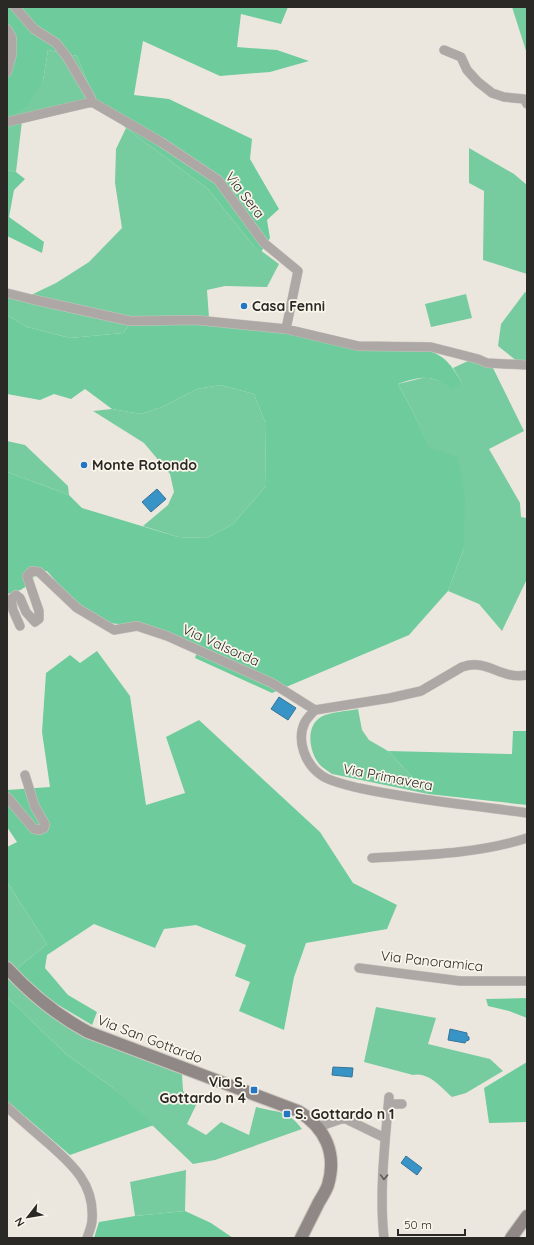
<svg xmlns="http://www.w3.org/2000/svg" width="534" height="1245" font-family="Quicksand,sans-serif">
	<style>
		.green { fill: #77cc9f }
		.forest { fill: #6ecc9c }
		.water { fill: #3894c7; stroke: #347496 }
		.lines { fill: none; stroke-linecap: round; stroke-linejoin: round }
		.street-casing { stroke: #c9c5bd; stroke-width: 10 }
		.secondary-casing { stroke: #c9c5bd; stroke-width: 14 }
		.street { stroke: #ada7a6; stroke-width: 9 }
		.secondary { stroke: #908886; stroke-width: 12 }
		.oneway { stroke: #5f5b59 }
		.poi-dot { fill: #2276c4; stroke: #faf5eb; stroke-width: 1.5 }
		.labels { text-anchor: middle; stroke-width: 3.5; stroke-linejoin: round; paint-order: stroke }
		.street-label { font-size: 14px; fill: #2b2925; stroke: #faf5eb }
		.poi-label { font-size: 14px; font-weight: bold; fill: #2b2925; stroke: #faf5eb; text-anchor: start }
	</style>
	<rect width="100%" height="100%" fill="#ece7de"/>
	<path class="green" d="M512,7h15v47z
		M48,50l29,6 18,44 -73,21 -6,51 -9,-2v-52l36,-37z
		M126,128l82,61 44,55 27,20 -12,23 -42,-1 -18,4 2,28 -78,-1 -100,-22 25,-12 33,-21 33,-34 -7,-45 1,-34z
		M469,148l45,26 13,11v89l-44,-14 1,-69 -15,-8z
		M525,292l2,1v70l-9,-1 -20,-16 3,-22z
		M466,294l6,24 -41,9 -6,-23z
		M7,297l123,27 -7,9 -53,5 -43,-11 -20,-12z
		M470,360l23,8 31,63 -35,18 31,54 1,14 6,1v61l-25,52 -23,-27 -31,-13 16,-43 -34,-99 -17,-37 -15,-28 28,-7 14,4 22,2 -9,-15z
		M220,385l34,9 11,28 1,64 -33,38 -26,14 -29,-1 -35,-11 25,-21 6,-13 -4,-18 -26,-31 -51,-32 19,-2 29,5 21,-7 35,-18z
		M7,441l18,4 43,41 1,9 -62,-23z
		M358,709l4,21 7,10 19,11 40,43 -96,-20c-4,-3 -9,-6 -12,-9 -11,-12 -15,-39 1,-48 8,-5 27,-6 37,-8z
		M7,882l40,62 -32,26 -8,-10z
		M7,977l18,16 157,81 1,17 14,12 -10,21 19,11 15,-13 28,13 7,-28c22,6 31,2 46,22l-87,31 -22,4 -81,-77 -46,-33 -59,-57z
		M376,1007l60,11 -8,26 62,15 13,12 -37,22 -14,4c-10,-9 -24,-26 -39,-22l-49,-13z
		M186,1170l-1,41 -50,5 -5,-34z"/>
	<path class="forest" d="M7,7h281l-7,17 -40,-10 -4,33 40,3 32,11 -39,11 -50,4 -77,-35 -9,54 35,4 83,40 -2,20 29,50 -12,11 3,18 -9,14 -9,-8 -44,-55 -82,-61 -31,-28 -18,-44 -29,-6 -5,31 -16,25 -20,12z
		M7,170l9,2 9,7 -11,11 -5,27 35,25 -2,11 -35,-17z
		M7,315l20,12 43,11 53,-5 7,-9 67,-1 88,9 145,19c18,7 22,16 32,32l-10,6c-21,-15 -30,-13 -54,-5l15,28 17,36 28,9 7,39 -1,52 -16,43 -39,44 -137,58 -77,-35 4,-13 -56,-19 -36,-3 -30,-17 -30,-35 -10,1c-8,14 -14,19 -30,22v-122l62,23 13,13 96,29 29,1 26,-14 33,-38 -1,-64 -11,-28 -34,-9 -23,4 -35,18 -21,7 -29,-5 -27,-20 -14,10 -17,-5 -14,6 -33,-6z
		M97,651l33,45 16,109 39,-12 -19,-56 33,-17 121,112 33,51 44,22 -10,24 -81,14 -12,34 -10,53 -45,-19 11,-29 -15,-6 11,-31 -50,-20 -32,4 -9,19 -61,-24 -47,31 -2,13 23,27 29,17 -5,13 -47,-28 -30,-27 32,-26 -40,-62v-35l10,-5 -10,-15v-37l43,-3 -8,-55 4,-59 24,-18 10,8z
		M513,731h14v74l-99,-11 -40,-43 124,3z
		M7,997l59,57 46,33 42,38 -84,30 -63,-54z
		M527,998v20l-18,-7 -21,-5 -2,-7z
		M527,1062v60l-38,1 -5,-35z
		M185,1211l26,12 22,15h-139l5,-16 36,-6z"/>
	<path class="water" d="M157,489l9,10 -15,13 -9,-10z
		M279,697l17,11 -8,12 -17,-11z
		M450,1029l17,4v3l2,1v3l-3,1 -1,2 -17,-3z
		M333,1067l20,1 -1,9 -20,-2z
		M406,1156l16,12 -5,7 -16,-12z"/>
	<g class="lines">
		<g class="street-casing">
			<path id="street" d="M15,7l19,22 22,14 11,14 23,39 2,6
				M7,29l5,9v16l-5,18
				M444,50l17,7 6,13 11,12 14,11 12,4 20,2 3,5
				M7,122l85,-20 69,40 57,38 46,63 34,28 -12,58
				M7,293l24,6 99,22 66,-1 90,9 72,17 73,1 47,12 9,4 40,2
				M20,626l-7,-16 -2,-11 5,-4 4,3 6,14 9,10 4,-3v-8l-12,-35 5,-5 7,1 38,36 37,22 23,-4 30,10 105,47 43,27 75,-12 31,-7 41,-24c26,-9 38,13 65,8
				M315,710c-3,3 -7,7 -10,12 -9,18 0,42 16,53 9,7 27,10 38,13 55,12 112,17 168,25
				M7,797l27,32 6,1 4,-2 1,-4 -10,-17 -10,-32
				M372,858c51,-3 106,-4 155,-20
				M359,968l101,13h67
				M389,1104h13
				M7,1107c14,13 28,25 42,37 24,21 46,41 43,76 0,6 -3,12 -5,18
				M318,1127l23,-8h5l39,19
				M384,1238c-5,-45 1,-96 5,-141"/>
		</g>
		<g class="secondary-casing">
			<path id="secondary" d="M7,968c23,25 51,48 81,64l210,79c28,17 39,43 30,74 -2,6 -6,12 -9,17 -6,12 -12,24 -18,36
				M511,1238l16,-22"/>
		</g>
		<use href="#street" class="street"/>
		<use href="#secondary" class="secondary"/>
	</g>
	<defs><path id="oneway-chevron" d="M-2-3.5L2.5 0L-2 3.5" fill="none" stroke-width="1.6" stroke-linecap="round" stroke-linejoin="round"/></defs>
	<use class="oneway" href="#oneway-chevron" transform="translate(384 1177) rotate(92)"/>
	<g class="poi-dot">
		<circle cx="244" cy="306" r="4"/>
		<circle cx="84" cy="465" r="4"/>
		<rect x="250" y="1086" width="8" height="8" rx="2"/>
		<rect x="283" y="1110" width="8" height="8" rx="2"/>
	</g>
	<g class="labels">
		<g class="street-label">
			<text transform="translate(245 195) rotate(52)" y="5">Via Sera</text>
			<text transform="translate(221 645) rotate(24)" y="5">Via Valsorda</text>
			<text transform="translate(388 777) rotate(11)" y="5">Via Primavera</text>
			<text transform="translate(432 961) rotate(6)" y="5">Via Panoramica</text>
			<text transform="translate(150 1039) rotate(21)" y="5">Via San Gottardo</text>
		</g>
		<g class="poi-label">
			<text x="252" y="311">Casa Fenni</text>
			<text x="92" y="470">Monte Rotondo</text>
			<text x="246" y="1087" text-anchor="end">Via S.<tspan x="246" dy="16">Gottardo n 4</tspan></text>
			<text x="295" y="1119">S. Gottardo n 1</text>
		</g>
	</g>
	<rect width="534" height="1245" fill="none" stroke="#2b2925" stroke-width="16"/>
	<g transform="translate(28 1217) rotate(239)" stroke="#faf5eb" stroke-width="3" paint-order="stroke">
	<path d="M0-3L7 15L0 10L-7 15Z" fill="#2b2925"/>
	<text y="-6" font-size="11" font-weight="bold" text-anchor="middle" fill="#2b2925">N</text>
	</g>
	<path d="M398 1229v6h67v-6" fill="none" stroke="#2b2925" stroke-width="2"/>
	<text x="404" y="1229" font-size="12" fill="#2b2925" stroke="#faf5eb" stroke-width="3" paint-order="stroke">50 m</text>
</svg>
